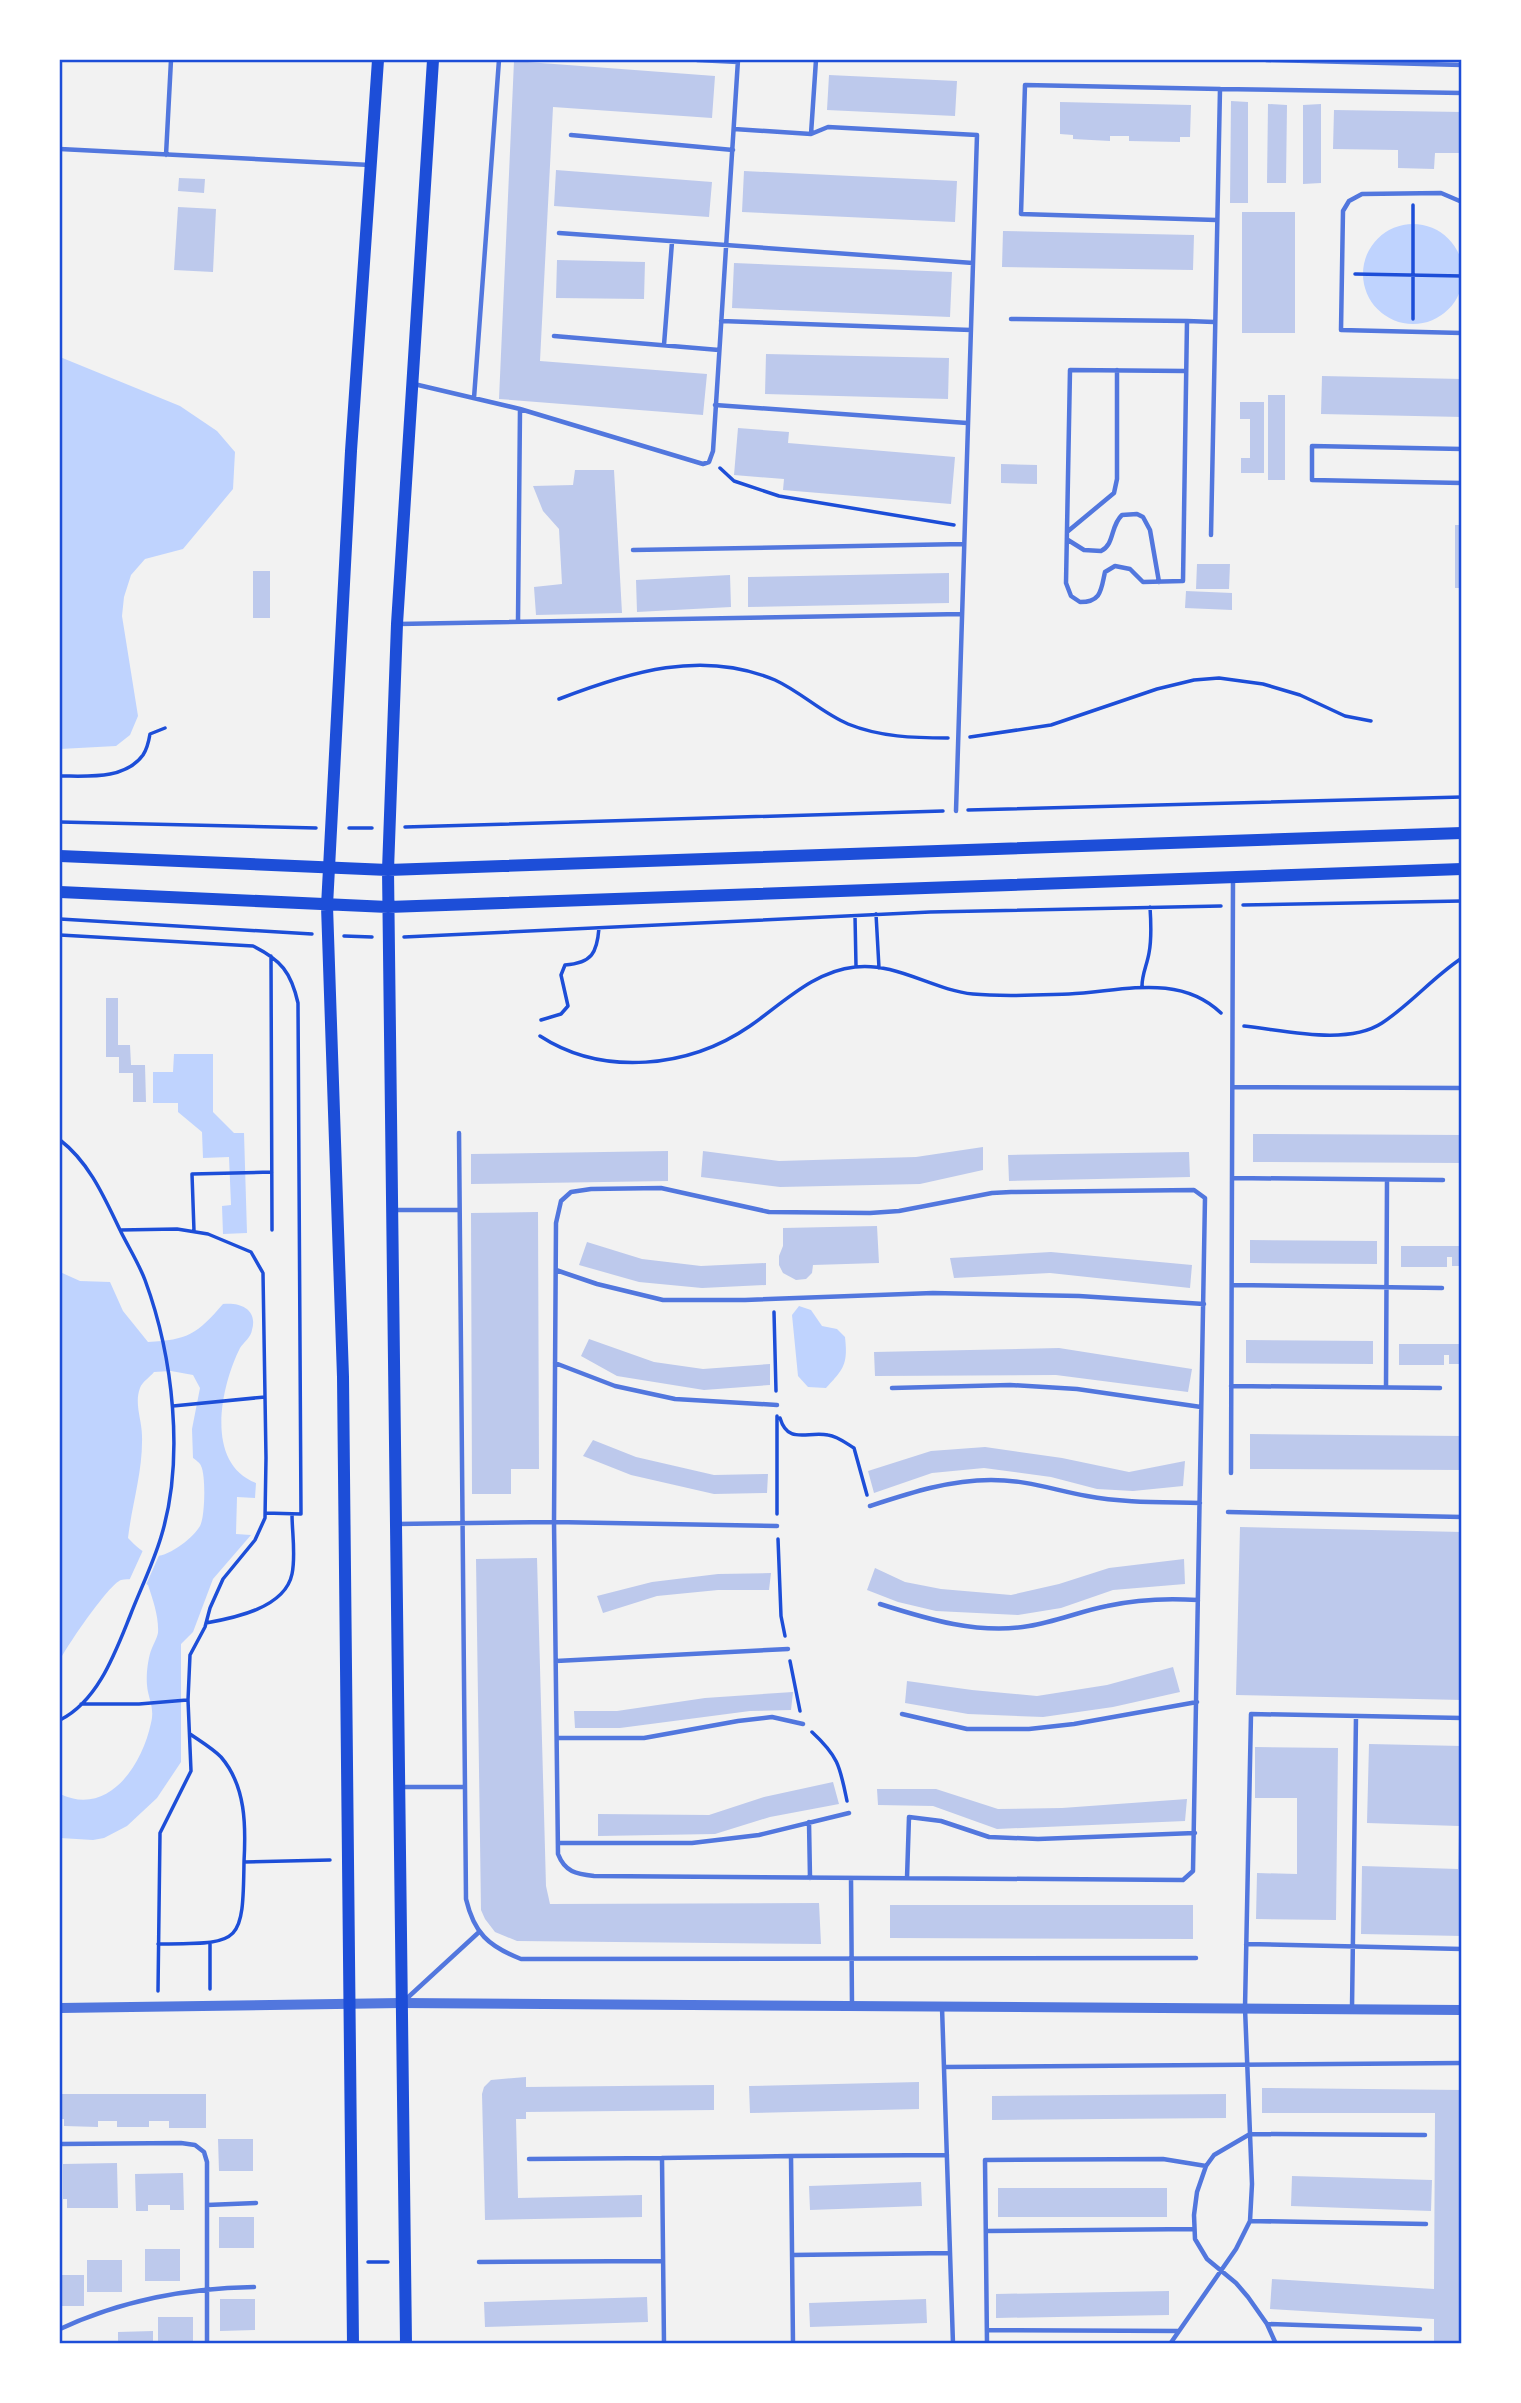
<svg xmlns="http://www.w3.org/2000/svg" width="1521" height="2403" font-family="'Times New Roman',serif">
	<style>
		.water { fill: #bfd3fe; fill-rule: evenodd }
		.pier { fill: #f2f2f2 }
		.building { fill: #bdc9ec }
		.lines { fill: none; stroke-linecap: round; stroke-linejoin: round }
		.path { stroke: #1d4ed8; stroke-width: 3.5 }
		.service { stroke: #5277de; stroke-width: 4.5 }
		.tertiary { stroke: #5277de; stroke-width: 10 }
		.secondary { stroke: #1d4ed8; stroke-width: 12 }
		.neatline { fill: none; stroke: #1d4ed8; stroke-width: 2.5 }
	</style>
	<rect width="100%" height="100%" fill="#f2f2f2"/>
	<path class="water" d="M1363 274a50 50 0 1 1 100 0a50 50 0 1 1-100 0Z
		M60,357l120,49 37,25 18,21 -2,37 -50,60 -38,10 -14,16 -7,22 -2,19 16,100 -8,19 -14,11 -56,3z
		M174,1054h39v58l21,21h10l3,100 -24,1 -1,-28 9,-1 -2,-48 -26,1 -1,-26 -24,-20v-9h-25v-31h20z
		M60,1272l20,9 30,1 13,29 25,31c40,-2 49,-8 75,-38 17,-2 35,5 29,26 -1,7 -8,12 -12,18 -19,38 -36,115 16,135l-1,15 -18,-1 -1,37 15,1 -38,44 -20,53 -12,12v118l-24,36 -30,28 -23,12 -11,2 -33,-2v-44c48,23 82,-28 91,-71 4,-16 -3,-24 -4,-38 -1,-10 1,-28 5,-37 2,-5 5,-10 6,-15 1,-16 -5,-33 -10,-48 -7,-4 -18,-7 -27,-5 -12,4 -54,66 -61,80zM171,1371l22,4 7,13 -8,41 1,29c2,1 8,6 8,8 5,9 4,52 -1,60 -6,11 -31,31 -45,30 -11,-1 -20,-11 -27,-18 4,-34 15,-67 14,-102 0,-16 -8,-32 -2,-48 2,-6 10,-11 14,-16z
		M799,1306l12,4 11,16 15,3 8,8c3,27 -1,32 -19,51l-18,-1 -10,-11 -6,-61z"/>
	<path class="pier" d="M144,1548l12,4 5,-1 -16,36 -17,-4z"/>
	<path class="building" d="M514,61l201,15 -3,42 -159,-11 -13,254 167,13 -4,41 -204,-16z
		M829,75l128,6 -2,35 -128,-6z
		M1231,101l17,1v101h-18z
		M1060,102l131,3 -1,32h-10v5l-51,-1v-5h-19v5l-37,-2v-4l-13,-1z
		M1268,104l19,1 -1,78h-19z
		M1321,104v79l-18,1v-79z
		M1334,110l128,2v41h-27l-1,16 -36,-1v-18l-65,-1z
		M556,170l156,12 -3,35 -155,-11z
		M744,171l213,10 -2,41 -213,-10z
		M179,178l26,1 -1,14 -26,-2z
		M178,207l38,2 -3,63 -39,-2z
		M1242,212h53v121h-53z
		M1003,231l191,4 -1,35 -191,-3z
		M557,260l88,2 -1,37 -88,-1z
		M734,263l218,9 -2,45 -218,-9z
		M766,354l183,4 -1,41 -183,-5z
		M1322,376l140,3v38l-141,-3z
		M1268,395h17v85h-17z
		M1240,402h24v71h-23v-15h9v-39h-10z
		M738,428l51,4 -1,11 167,14 -4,47 -168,-14 1,-11 -50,-4z
		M1001,464l36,1v19l-36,-1z
		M575,470h39l8,143 -86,2 -2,-28 28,-3 -3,-55 -16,-18 -10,-25 40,-1z
		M1455,525h7v63h-7z
		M1197,564h33l-1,25h-33z
		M253,571h17v47h-17z
		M949,573v30l-201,4v-30z
		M730,575l1,32 -94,5 -1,-32z
		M1186,591l46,2v17l-47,-2z
		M106,998h12v47h12l1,20h14l1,37h-13v-29h-14v-16h-13z
		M1253,1134l209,1v28l-209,-1z
		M983,1147v23l-63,14 -140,3 -79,-10 2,-26 76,10 137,-4z
		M668,1151v30l-197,3v-30z
		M1189,1152l1,25 -181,4 -1,-26z
		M538,1212l1,257h-28v25h-39l-1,-281z
		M877,1226l2,37 -66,2 -1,8 -6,6 -10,1 -13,-7 -4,-8v-9l4,-10v-18z
		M1250,1240l127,1v23l-127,-1z
		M587,1242l55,17 59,7 65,-3v22l-64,3 -63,-6 -60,-17z
		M1401,1246h61v20h-10v-9h-5v10h-46z
		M1051,1252l141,13 -2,23 -140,-15 -96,5 -4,-20z
		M589,1339l65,23 49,7 67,-5v21l-66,5 -87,-14 -36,-20z
		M1246,1340l127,1v23l-127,-1z
		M1399,1344h63v20h-13v-9h-5v10h-45z
		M1059,1348l133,21 -4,23 -132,-17 -181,1 -1,-24z
		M1250,1434l212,2v34l-212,-1z
		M593,1440l43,17 78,18 54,-1 -1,19 -53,1 -83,-19 -48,-19z
		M985,1447l77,11 67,14 56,-11 -2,25 -50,5 -36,-2 -46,-12 -67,-9 -52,5 -58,20 -6,-22 63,-20z
		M1240,1527l222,5v168l-226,-5z
		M537,1558l9,328 4,18 269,-1 2,41 -304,-3 -22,-9 -10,-13 -4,-9 -5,-351z
		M1184,1559l1,25 -72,6 -52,18 -43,7 -82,-4 -38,-9 -31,-12 8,-22 30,14 36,7 70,6 48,-11 50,-16z
		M771,1573l-2,17h-51l-61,6 -54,17 -6,-17 55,-14 66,-8z
		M1173,1667l7,25 -67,15 -70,10 -75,-3 -63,-11 2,-22 65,9 65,6 70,-11z
		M793,1692l-2,18 -41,1 -130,17h-45l-1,-17h43l88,-13z
		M1369,1744l93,2v190l-101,-2 1,-68 96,3 1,-43 -92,-3z
		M1255,1747l83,1 -2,172 -80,-1 1,-46 40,1v-76h-42z
		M833,1782l6,22 -69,13 -55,17 -117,2v-22l111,1 55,-18z
		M877,1789h59l62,20 64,-1 125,-9 -2,22 -188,8 -64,-23 -55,-1z
		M890,1905h303v34l-303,-1z
		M526,2077v10l188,-2v25l-188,2v7h-10l2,79 124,-3v22l-157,3 -3,-126 2,-7 7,-7z
		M919,2082v27l-169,4 -1,-27z
		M1262,2088l200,2v254h-28v-25l-164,-10 2,-30 162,10 1,-176h-173z
		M60,2094h146v34h-37v-7h-20v6h-32v-6h-19v6l-34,-1v-7h-4z
		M1226,2094v24l-234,2v-24z
		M218,2139h35v32h-34z
		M117,2163l1,45h-51v-9h-4v-35z
		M183,2173l1,37h-14v-5h-22v6h-12l-1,-37z
		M1292,2176l140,4 -1,31 -140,-5z
		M921,2182l1,24 -112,4 -1,-24z
		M998,2188h169v29h-169z
		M219,2217h35v31h-35z
		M145,2249h35v32h-35z
		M87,2260h35v32h-35z
		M60,2275h24v31h-24z
		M1169,2291v24l-173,3v-24z
		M647,2297l1,25 -163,5 -1,-25z
		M220,2299h35v31l-35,1z
		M926,2299l1,24 -117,4 -1,-24z
		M158,2317h35v27h-35z
		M153,2331v13h-35v-12z"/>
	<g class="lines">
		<path class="path" d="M1355,274l107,2
			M1413,319v-114
			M720,468l14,13 45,15 175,29
			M559,699c70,-27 143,-50 216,-19 26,12 47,33 73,44 32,13 66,14 100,14
			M970,737l81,-12 106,-36 37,-9 25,-2 44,6 37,11 45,21 26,5
			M60,776c27,0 65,4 83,-21 4,-6 6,-15 7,-21l15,-6
			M968,810l494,-13
			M60,822l256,6
			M405,827l538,-16
			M349,828h23
			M1243,905l219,-4
			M876,914l3,54
			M855,916l1,50
			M60,919l252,15
			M60,935l193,11c28,14 38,26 45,57l3,511 -36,-1
			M344,936l28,1
			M404,937l526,-25 291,-6
			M271,956l1,274
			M1142,986c0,-12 5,-21 7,-33 3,-15 2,-31 1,-46
			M541,1020l20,-6 7,-8 -7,-31 4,-10c27,-2 32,-12 34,-37
			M1244,1026c40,4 103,20 138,-3 29,-19 51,-46 80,-65
			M540,1036c63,41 149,32 210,-10 32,-22 64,-55 105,-59 41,-5 78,23 118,27 31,3 64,1 96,0 51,-2 109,-22 152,19
			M60,1140c30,23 45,59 61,92 8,16 18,32 24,48 28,76 40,179 16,257 -8,27 -21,53 -31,79 -15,37 -32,85 -70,104
			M120,1230l57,-1 31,5 43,18 12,21 3,185 -1,60 -10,22 -32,39 -13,29 -5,19 -15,28 -2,45 3,71 -31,62 -2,158
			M194,1231l-2,-57 80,-2
			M774,1312l2,79
			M173,1406l92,-9
			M777,1416v98
			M780,1418c8,27 27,13 48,17 9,1 18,8 26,13l13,47
			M778,1539l3,77 4,20
			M206,1623c28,-5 79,-15 86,-49 4,-19 0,-41 0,-60
			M790,1661l10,50
			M81,1704h58l48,-4
			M812,1732c27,25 28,35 35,69
			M190,1734c10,7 22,14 31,23 25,29 25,69 23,105l86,-2
			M158,1944c82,-1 85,3 86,-82
			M210,1989v-46
			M368,2262h20"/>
		<path class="service" d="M697,60l41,2
			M1266,60l196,5
			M734,129l77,5 17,-7 149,8 -21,676
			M811,134l5,-74
			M571,135l162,15
			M60,149l310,16
			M166,155l5,-95
			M1462,202l-21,-9 -79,1 -13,7 -6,10 -2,119 121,3
			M1216,220l-195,-6 4,-129 195,4
			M559,233l414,30
			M1011,319l176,2 -4,260 -40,1 -13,-13 -15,-3 -10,6c-4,17 -3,30 -25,30l-9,-6 -5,-13 4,-213 115,1
			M721,321l250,9
			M1187,321l27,1
			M554,336l165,14
			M664,345l8,-103
			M414,384l106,25 183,55 6,-2 4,-11 25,-391
			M474,398l25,-338
			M715,405l252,18
			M1462,449l-150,-3v34l150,3
			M1067,532l47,-39 3,-14v-109
			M1211,535l9,-446 242,4
			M1068,540l16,10 17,1c14,-7 9,-25 21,-36l15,-1 6,3 7,13 9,52
			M633,550l331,-6
			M518,621l2,-212
			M398,624l564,-10
			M1233,1087l229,1
			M459,1133l7,766c8,34 22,47 55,60l675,-1
			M1232,1178l211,2
			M394,1210h65
			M556,1270l41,14 66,16h82l188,-7 146,3 125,8
			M1232,1285l210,3
			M555,1363l60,23 60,13 102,6
			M1231,1386l209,2
			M1386,1387l1,-207
			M892,1388l118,-3 67,4 124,18
			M1231,1473l2,-595
			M870,1506c40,-13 79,-26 121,-26 37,0 62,10 96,16 37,7 75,6 113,7
			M1228,1512l234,5
			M396,1524l158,-2 4,332c7,18 18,20 36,22l589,4 10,-9 12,-673 -11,-8 -183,2 -19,1 -93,18 -29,2 -101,-1 -108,-24 -70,1 -20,3 -10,9 -5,22 -2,299 223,4
			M880,1604c47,15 99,31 149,22 26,-4 52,-15 78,-20 31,-7 60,-8 91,-6
			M556,1661l232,-12
			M902,1714l65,15h62l45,-5 123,-22
			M557,1738h87l94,-17 34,-4 31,7
			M402,1787h62
			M809,1822l1,56
			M558,1843h134l67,-8 90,-22
			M851,1878l1,128
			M907,1878l2,-61 32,4 48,16 49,2 157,-6
			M1246,1944l216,5
			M404,2001l74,-68
			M942,2007l11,337
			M1352,2008l4,-292
			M944,2067l518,-4
			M60,2144l121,-1 14,2 9,7 3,10v182
			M791,2156l156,-1
			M529,2159l133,-1
			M207,2205l49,-2
			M1250,2221l176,3
			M986,2231l208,-2
			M792,2255l158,-2
			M479,2262l184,-1
			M1267,2324l153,5
			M60,2329c62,-29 126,-41 194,-42
			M987,2330l192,1
			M664,2344l-2,-186 129,-2 2,188
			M987,2344l-2,-184 178,-1 43,7
			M1170,2344l66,-95 14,-28 2,-37 -7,-176 6,-294 211,4
			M1276,2344l-9,-20 -19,-27 -12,-14 -29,-24 -12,-20 -1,-24 3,-23 9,-26 8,-11 36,-21 175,1"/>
		<path class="tertiary" d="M60,2008l341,-5 1061,7"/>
		<path class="secondary" d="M60,856l328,14 1074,-37
			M60,892l328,15 1074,-38
			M353,2344l-10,-967 -16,-471 24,-455 27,-391
			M406,2344l-18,-1474 9,-246 36,-564"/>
	</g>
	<rect width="1521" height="2403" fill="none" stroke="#ffffff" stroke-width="122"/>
	<rect x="61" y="61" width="1399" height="2281" class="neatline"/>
</svg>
